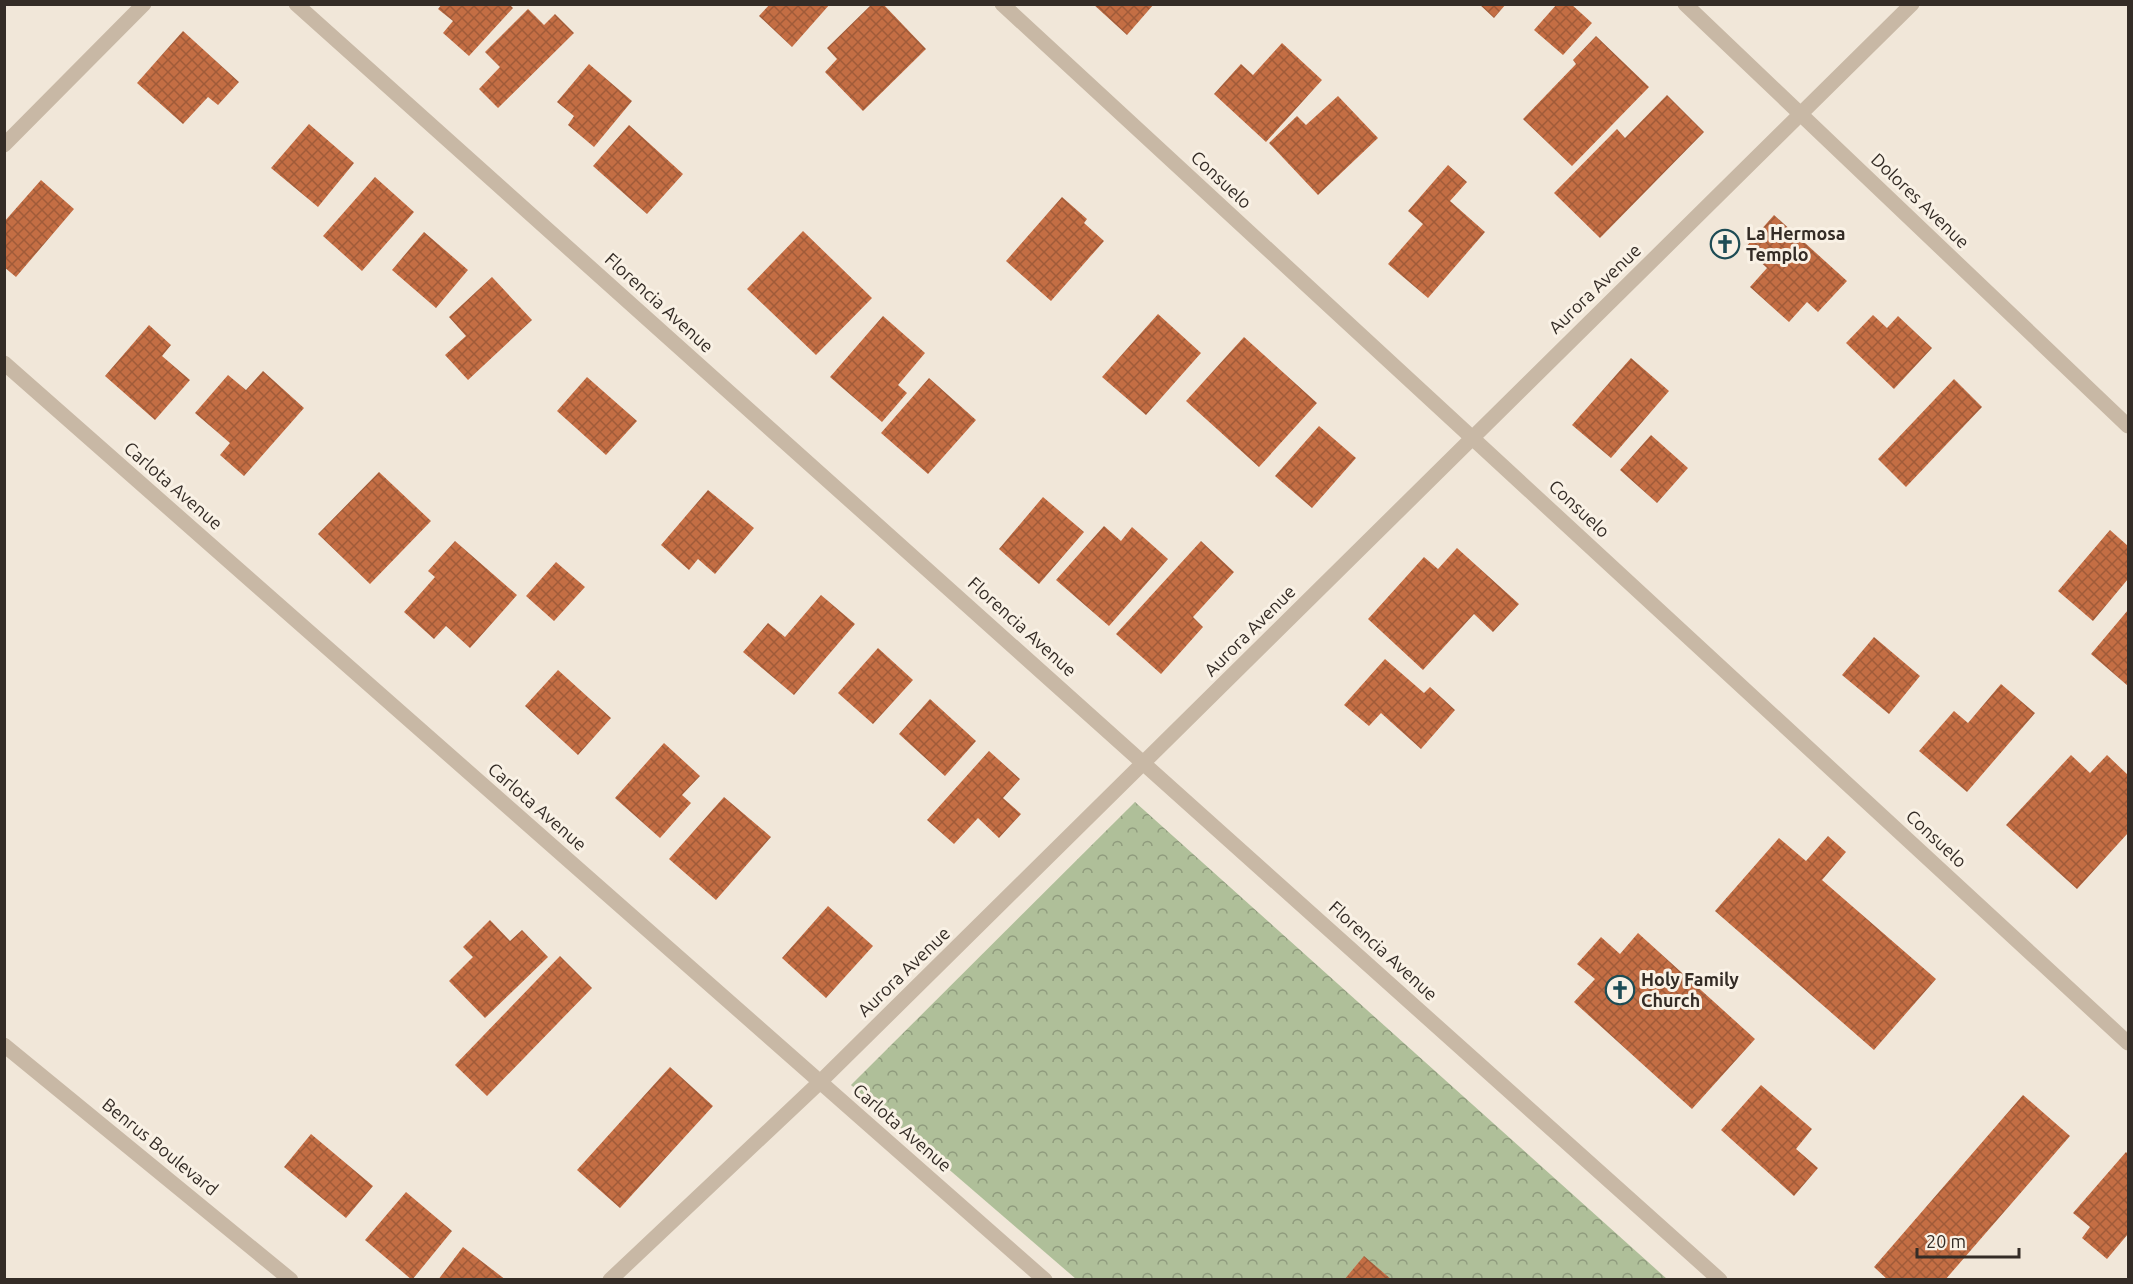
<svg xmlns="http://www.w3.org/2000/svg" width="2133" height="1284" font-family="Ubuntu,sans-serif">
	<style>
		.forest { fill: url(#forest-crowns) }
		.building { fill: url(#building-cross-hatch) }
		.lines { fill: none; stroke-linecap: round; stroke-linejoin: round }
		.minor { stroke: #c8b8a5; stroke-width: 15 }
		.labels { text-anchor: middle; stroke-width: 6; stroke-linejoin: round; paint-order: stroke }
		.street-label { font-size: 18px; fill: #342c26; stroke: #f9f1e5 }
		.poi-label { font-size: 18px; font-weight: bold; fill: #342c26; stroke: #f9f1e5; text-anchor: start }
	</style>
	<defs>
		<pattern id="forest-crowns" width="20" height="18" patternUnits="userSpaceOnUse" patternTransform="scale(1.5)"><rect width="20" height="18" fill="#afbf99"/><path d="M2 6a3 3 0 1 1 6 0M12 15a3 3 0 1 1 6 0" fill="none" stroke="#8f9b7d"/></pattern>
		<pattern id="building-cross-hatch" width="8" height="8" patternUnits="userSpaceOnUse" patternTransform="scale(1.5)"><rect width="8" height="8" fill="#c46e44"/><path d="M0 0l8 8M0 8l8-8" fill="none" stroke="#a05b39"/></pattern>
	</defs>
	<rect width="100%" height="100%" fill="#f1e7d9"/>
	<path class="forest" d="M1135,802l532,477h-591l-225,-194z"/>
	<path class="building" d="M442,4h67l4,4 -44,48 -26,-23 10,-12 -15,-12z
		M770,4h60l-38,43 -33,-31z
		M872,4h11l43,45 -63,62 -38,-39 12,-13 -10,-11z
		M1093,4h61l-27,31z
		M1479,4h27l-12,14z
		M1557,4h14l21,19 -29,32 -29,-25z
		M528,9l16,16 11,-11 19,19 -76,75 -19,-19 21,-22 -15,-15z
		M183,31l56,51 -21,23 -10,-8 -25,27 -46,-41z
		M1596,36l53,51 -77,79 -49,-47 53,-55 -3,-4z
		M1282,43l40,37 -56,62 -52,-48 27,-30 12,11z
		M589,64l43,37 -38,46 -26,-22 6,-9 -17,-14z
		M1667,95l37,37 -104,106 -46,-45 63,-64 8,9z
		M1338,96l40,42 -60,57 -49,-52 28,-27 9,9z
		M309,124l45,39 -36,44 -47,-39z
		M629,125l54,49 -36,40 -54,-48z
		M1448,165l19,17 -17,19 35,31 -57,66 -40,-34 35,-40 -15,-13z
		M375,177l39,35 -52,59 -39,-35z
		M41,180l33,29 -58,68 -12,-10v-45z
		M1062,197l25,22 -3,4 20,18 -53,60 -45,-40z
		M1774,215l73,66 -29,31 -11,-10 -18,20 -39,-35 17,-19 -22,-20z
		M803,231l69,67 -56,57 -69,-66z
		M424,232l44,38 -32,38 -44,-38z
		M492,277l40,43 -64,60 -23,-25 21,-19 -17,-19z
		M1158,314l43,39 -55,62 -44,-38z
		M1873,315l14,13 11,-12 34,32 -38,41 -48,-46z
		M883,316l42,37 -27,32 9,8 -25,29 -52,-45z
		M149,325l22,20 -9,11 28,24 -35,40 -50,-44z
		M1244,337l73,66 -58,64 -73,-66z
		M1631,358l38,33 -58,67 -39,-33z
		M263,371l41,37 -60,68 -24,-21 10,-12 -35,-30 33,-38 18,15z
		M587,377l50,44 -31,34 -49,-44z
		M929,378l47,42 -48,54 -47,-41z
		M1954,379l28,28 -76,80 -28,-28z
		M1319,426l37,32 -44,50 -37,-32z
		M1651,435l37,33 -31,35 -37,-33z
		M379,472l52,49 -61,63 -52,-50z
		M708,490l46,38 -39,46 -17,-15 -9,11 -28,-25z
		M1043,497l41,35 -45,52 -40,-35z
		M1104,526l17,15 11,-14 36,32 -59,67 -53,-46z
		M2110,530l18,16v33l-35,42 -35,-30z
		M455,541l62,54 -47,53 -24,-22 -12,13 -30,-27 31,-35 -7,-6z
		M1201,541l33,31 -41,45 10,10 -42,47 -45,-40z
		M1457,548l62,56 -26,28 -19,-18 -51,56 -55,-51 56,-62 14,12z
		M556,562l29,25 -31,34 -28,-25z
		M821,595l34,29 -61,71 -51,-43 25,-29 17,14z
		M2128,610v76l-37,-32z
		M1874,637l46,39 -31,38 -47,-39z
		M878,648l35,32 -40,44 -35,-31z
		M1385,659l39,34 6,-6 25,23 -34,39 -40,-36 -12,13 -25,-21z
		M558,670l53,48 -33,37 -53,-49z
		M2001,684l34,29 -68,79 -48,-41 35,-40 14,12z
		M930,699l46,42 -31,35 -46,-42z
		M664,743l36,33 -18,19 9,8 -31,35 -45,-40z
		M989,751l31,28 -17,19 18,16 -22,24 -21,-20 -24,26 -27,-24z
		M2071,755l19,18 17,-18 21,20v58l-51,56 -71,-64z
		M724,797l47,40 -55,63 -47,-41z
		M1828,836l18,16 -24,28 114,99 -62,71 -159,-139 64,-73 27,23z
		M828,906l45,40 -47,52 -44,-40z
		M490,920l20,21 12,-11 26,27 -63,61 -36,-37 24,-24 -10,-10z
		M1638,933l117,106 -63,70 -118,-107 21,-23 -18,-15 24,-27 19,17z
		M560,956l32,32 -105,108 -32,-31z
		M670,1067l43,39 -93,102 -43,-38z
		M1761,1085l51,44 -16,20 22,19 -24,28 -73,-66z
		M2023,1095l47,41 -125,144h-57l-14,-13z
		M311,1134l62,52 -27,32 -62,-51z
		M2126,1152l2,2v80l-21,25 -25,-21 8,-11 -17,-14z
		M406,1192l46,39 -40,49 -47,-40z
		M463,1247l43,33h-68z
		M1364,1256l28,24h-48z"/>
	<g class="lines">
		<path class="minor" d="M296,4l1424,1276
			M1002,4l1126,1039
			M1685,4l443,422
			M4,145l140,-141
			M4,363l1041,917
			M4,1045l287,235
			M610,1280l210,-198 1092,-1078"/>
	</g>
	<defs>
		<g id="church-ring" transform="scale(1.5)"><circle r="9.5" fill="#f9f1e5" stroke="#1d4c55" stroke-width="1.5"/><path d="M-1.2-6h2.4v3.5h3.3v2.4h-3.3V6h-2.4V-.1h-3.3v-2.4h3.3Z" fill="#1d4c55"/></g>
	</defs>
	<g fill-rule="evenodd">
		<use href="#church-ring" x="1725" y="244"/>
		<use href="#church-ring" x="1620" y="990"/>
	</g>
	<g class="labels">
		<g class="street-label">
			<text transform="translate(1221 180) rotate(43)" y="6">Consuelo</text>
			<text transform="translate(1920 201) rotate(44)" y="6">Dolores Avenue</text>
			<text transform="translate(1595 289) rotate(-44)" y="6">Aurora Avenue</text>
			<text transform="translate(659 303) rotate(42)" y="6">Florencia Avenue</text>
			<text transform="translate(173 486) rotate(41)" y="6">Carlota Avenue</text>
			<text transform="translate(1579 509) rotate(43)" y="6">Consuelo</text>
			<text transform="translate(1022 627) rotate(42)" y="6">Florencia Avenue</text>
			<text transform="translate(1250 631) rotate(-45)" y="6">Aurora Avenue</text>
			<text transform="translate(537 807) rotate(41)" y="6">Carlota Avenue</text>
			<text transform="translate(1936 839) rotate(43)" y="6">Consuelo</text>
			<text transform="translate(1383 951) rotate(42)" y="6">Florencia Avenue</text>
			<text transform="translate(904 972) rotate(-44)" y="6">Aurora Avenue</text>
			<text transform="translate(902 1128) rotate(41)" y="6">Carlota Avenue</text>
			<text transform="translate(160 1147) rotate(39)" y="6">Benrus Boulevard</text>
		</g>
		<g class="poi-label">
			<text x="1746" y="240">La Hermosa<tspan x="1746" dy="21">Templo</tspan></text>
			<text x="1641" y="986">Holy Family<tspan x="1641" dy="21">Church</tspan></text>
		</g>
	</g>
	<rect width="2133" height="1284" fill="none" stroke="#342c26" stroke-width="12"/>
	<path d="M1917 1248v9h102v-9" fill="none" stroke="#342c26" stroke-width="3"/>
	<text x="1926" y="1248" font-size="18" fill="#342c26" stroke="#f9f1e5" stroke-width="4.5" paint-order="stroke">20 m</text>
</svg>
